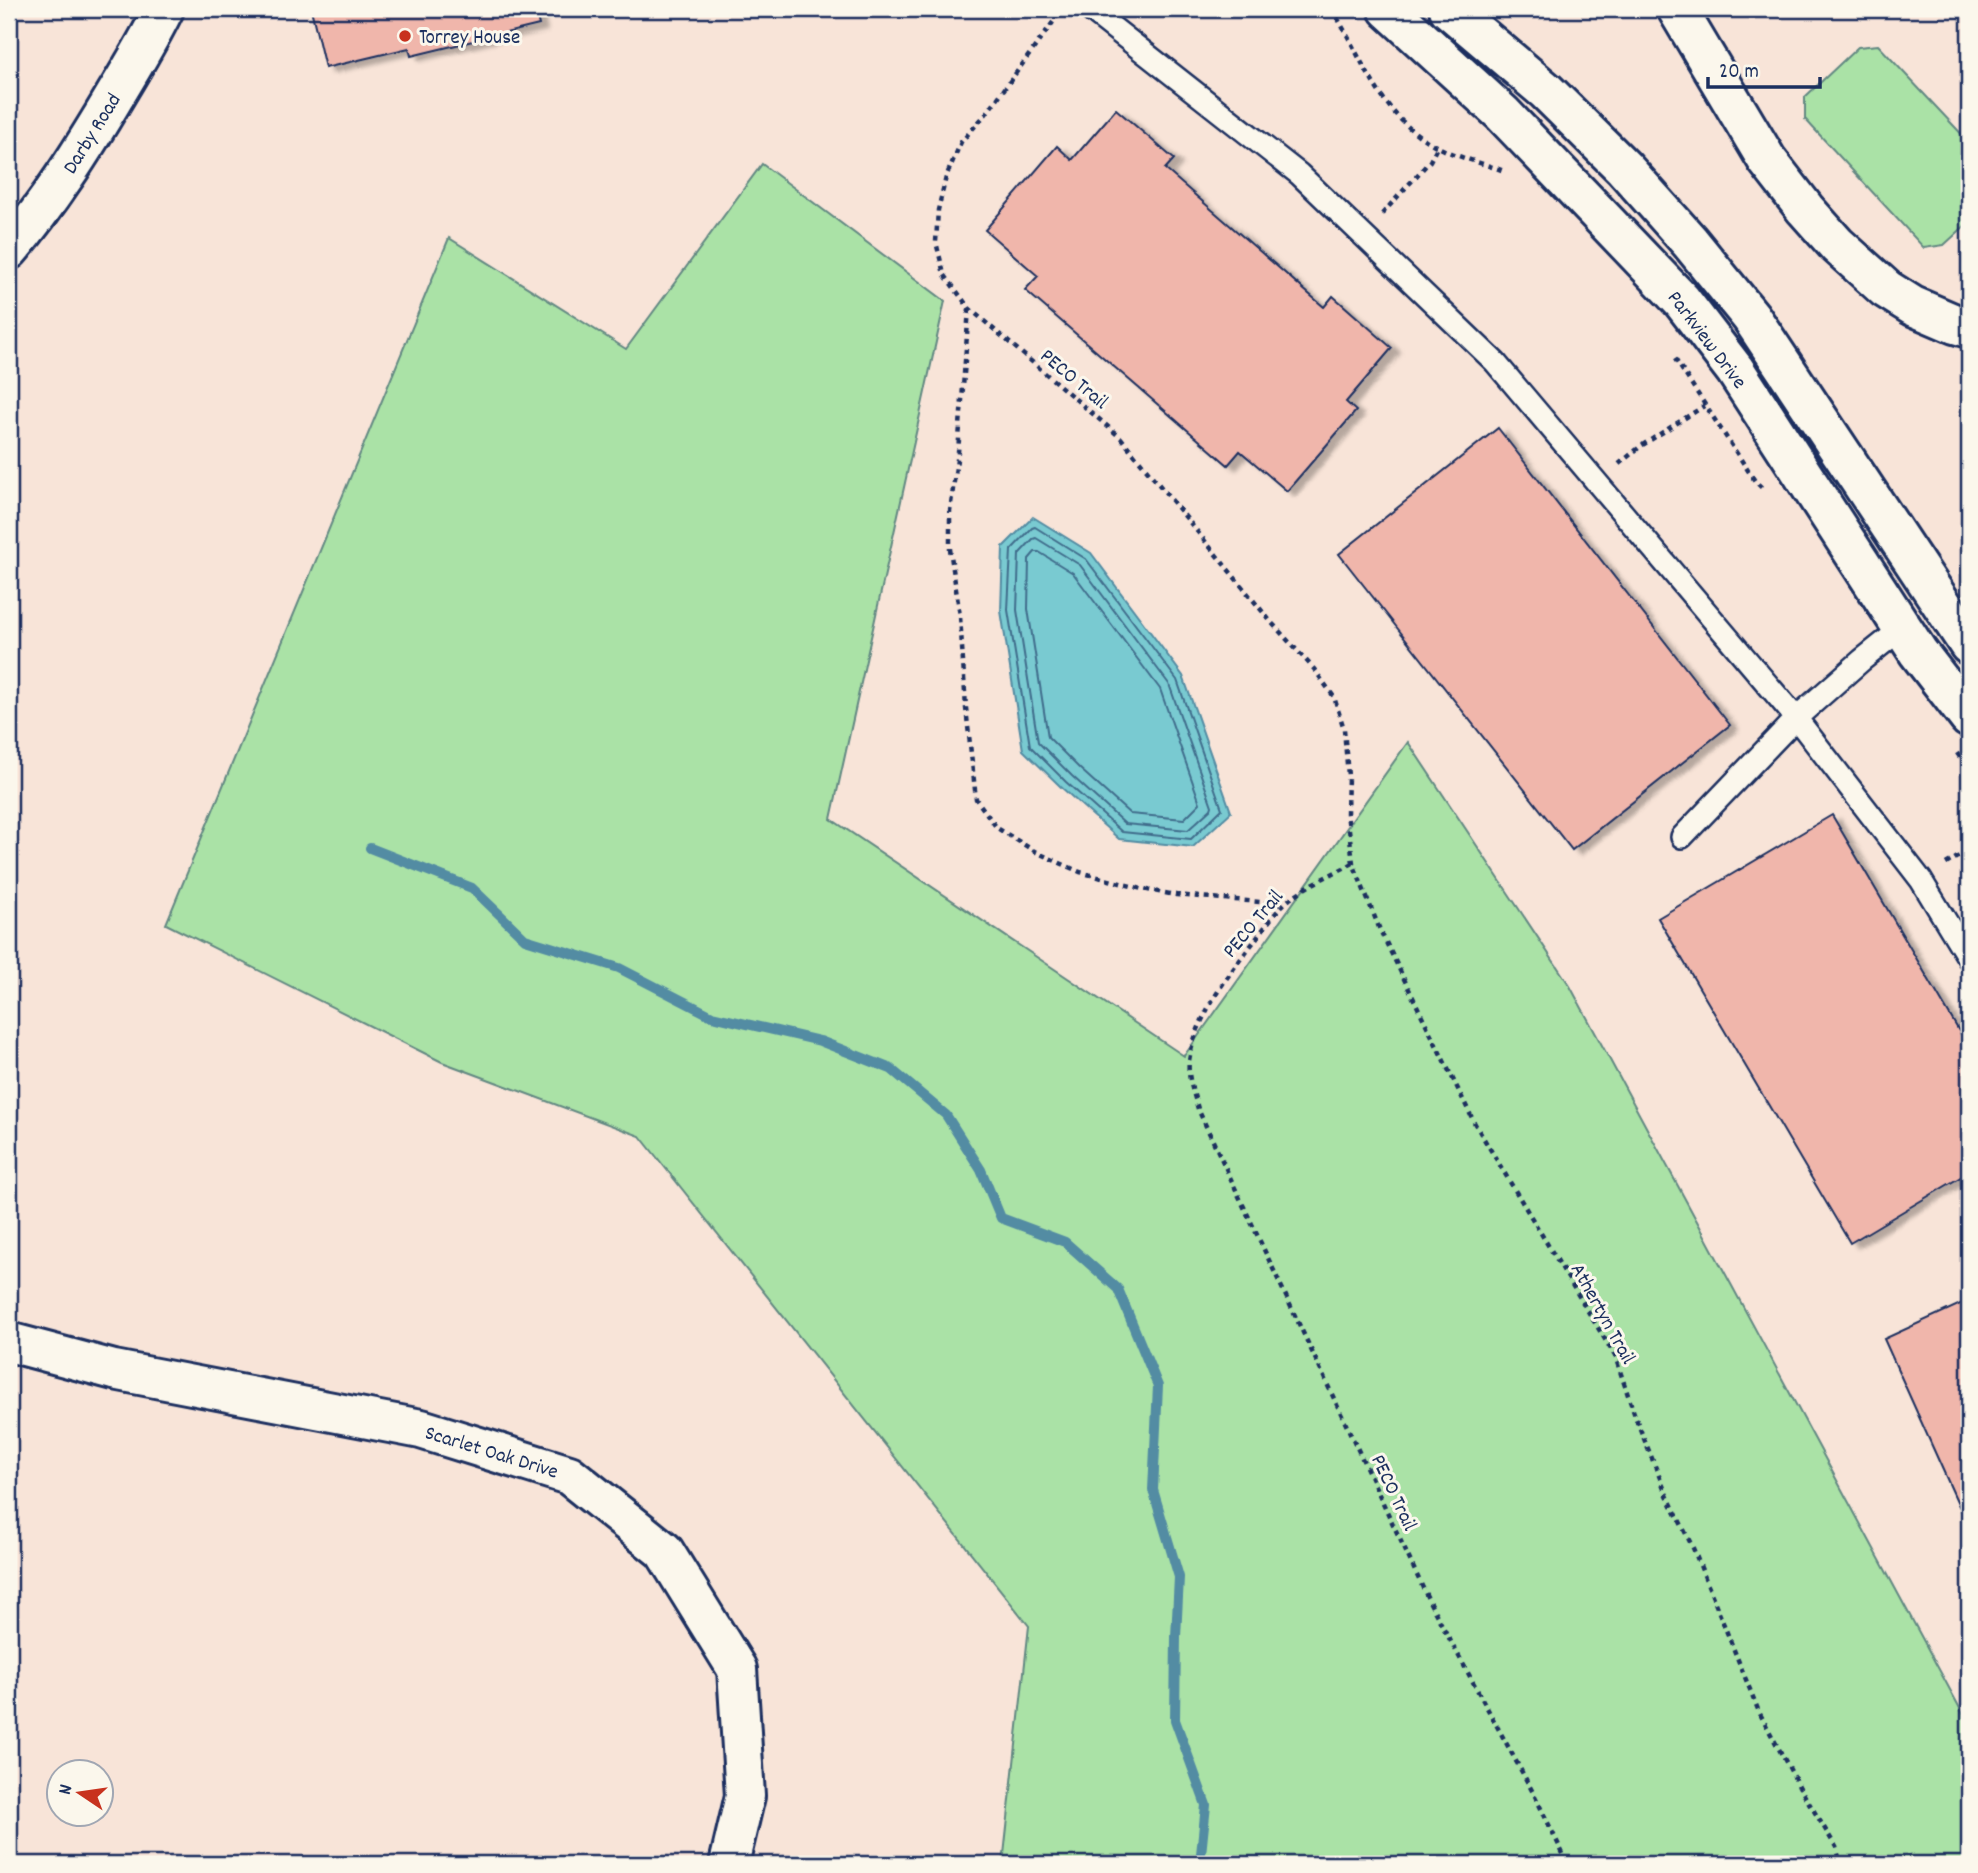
<svg xmlns="http://www.w3.org/2000/svg" width="1978" height="1873" font-family="Dekko,sans-serif">
	<style>
		.green { fill: #aae2a6; stroke: #628882; stroke-width: 2 }
		.water { fill: #79cad1; stroke: #538ca3; stroke-width: 2 }
		.lines { fill: none; stroke-linecap: round; stroke-linejoin: round }
		.shore { stroke: #416d8c; stroke-width: 2 }
		.stream { stroke: #538ca3; stroke-width: 10 }
		.building { fill: #f0b6ab; stroke: #1b2f5e; stroke-width: 2; filter: url(#shadow) }
		.lane-casing { stroke: #1b2f5e; stroke-width: 26 }
		.street-casing { stroke: #1b2f5e; stroke-width: 44 }
		.secondary-casing { stroke: #1b2f5e; stroke-width: 44 }
		.path { stroke: #1b2f5e; stroke-width: 4.5; stroke-dasharray: 5 5; stroke-linecap: butt }
		.lane { stroke: #fbf7ec; stroke-width: 21 }
		.street { stroke: #fbf7ec; stroke-width: 38 }
		.secondary { stroke: #fbf7ec; stroke-width: 38 }
		.poi-dot { fill: #c8321e; stroke: #fbf7ec; stroke-width: 2.5 }
		.labels { text-anchor: middle; stroke-width: 6; stroke-linejoin: round; paint-order: stroke }
		.poi-label { font-size: 21px; fill: #1b2f5e; stroke: #fbf7ec; text-anchor: start }
		.street-label { font-size: 21px; fill: #1b2f5e; stroke: #fbf7ec }
	</style>
	<defs>
		<filter id="shadow"><feDropShadow dx="8" dy="4.5" stdDeviation="2" flood-color="#0004"/></filter>
	</defs>
	<rect width="100%" height="100%" fill="#f8e4d8"/>
	<filter id="ink" filterUnits="userSpaceOnUse"><feTurbulence type="fractalNoise" baseFrequency=".0143" numOctaves="2"/><feDisplacementMap in="SourceGraphic" scale="14" xChannelSelector="R" yChannelSelector="G"/><feConvolveMatrix kernelMatrix="1 2 1 2 8 2 1 2 1" color-interpolation-filters="sRGB"/></filter>
	<g filter="url(#ink)">
		<path class="green" d="M1878,45l91,97v80l-25,23 -20,3 -119,-129v-22l53,-50z
			M762,164l183,137 -114,518 353,237 224,-314 162,244 399,739v139h-966l26,-238 -389,-490 -198,-74 -276,-138 283,-686 177,111z"/>
		<path class="water" d="M1033,517l58,36 92,123 48,136 -38,35 -74,-8 -58,-52 -38,-37 -22,-139 2,-64z"/>
		<g class="lines">
			<path class="shore" d="M1035,527l51,32 91,121 45,129 -31,30 -69,-7 -56,-50 -36,-36 -22,-136 3,-60 21,-22z
				M1036,538l44,27 89,119 43,122 -1,3 -23,21 -63,-6 -53,-48 -34,-34 -21,-132 2,-56 14,-15z
				M1035,552h4l34,21 87,116 40,114 -16,16 -54,-5 -51,-46 -31,-31 -20,-128 1,-50z"/>
			<path class="stream" d="M370,848l102,40 53,51 94,29 93,48 108,25 71,28 55,46 35,55 20,48 64,24 53,47 40,97 -5,104 26,87 -3,60 -1,83 31,85 -6,59"/>
		</g>
		<path class="building" d="M311,9h224l4,16 -128,31 -2,-8 -84,20z
			M1116,109l58,50 -9,10 159,138 9,-11 59,52 -46,54 10,9 -69,80 -47,-40 -12,14 -203,-175 13,-14 -53,-46 72,-84 15,14z
			M1498,428l232,297 -158,125 -233,-296z
			M1832,815l137,233v124l-119,71 -192,-325z
			M1969,1300v228l-85,-189z"/>
		<g class="lines">
			<g class="lane-casing">
				<path id="lane" d="M1089,9l210,165 196,188 301,356 125,162 48,79
					M1682,837l114,-119 66,-58 40,-32"/>
			</g>
			<g class="street-casing">
				<path id="street" d="M1388,9l114,104 180,188 53,69 183,282 51,66
					M1449,9l97,82 78,77 66,74 61,75 218,328
					M1677,9l90,151 38,49 32,36 49,44 27,17 42,18 14,4
					M9,1342l105,28 307,59 148,46 95,76 73,118 8,127 -16,68"/>
			</g>
			<g class="secondary-casing">
				<path id="secondary" d="M9,250c41,-48 75,-102 107,-156 17,-28 34,-56 48,-85"/>
			</g>
			<path class="path" d="M1332,9c32,51 48,109 106,138 21,11 44,16 66,24
				M1059,14l-73,100 -25,28 -15,35 -8,33 -2,32 8,32 25,34 152,130 150,184 43,47 20,28 10,32 4,47 -1,37 6,50 27,67 95,194 140,232 21,63 30,74 27,55 66,164 41,76 36,59 5,17
				M1382,214l48,-53 7,-14
				M969,309l-11,143 -8,59v38l10,67 6,92 10,91 21,29 39,24 44,20 62,17 34,6 108,9
				M1675,359l80,122 10,10
				M1619,464l22,-18 63,-40
				M1957,753l12,17
				M1353,863c-23,13 -50,23 -70,42 -10,10 -18,22 -27,34 -27,35 -60,77 -67,122 -2,16 5,33 9,48l232,494 105,193 33,68
				M1946,864l23,-14"/>
			<use href="#lane" class="lane"/>
			<use href="#street" class="street"/>
			<use href="#secondary" class="secondary"/>
		</g>
	</g>
	<circle class="poi-dot" cx="405" cy="36" r="7"/>
	<g class="labels">
		<g class="poi-label">
			<text x="419" y="43">Torrey House</text>
		</g>
		<g class="street-label">
			<text transform="translate(91 133) rotate(-58)" y="7">Darby Road</text>
			<text transform="translate(1708 339) rotate(53)" y="7">Parkview Drive</text>
			<text transform="translate(1075 378) rotate(40)" y="7">PECO Trail</text>
			<text transform="translate(1252 923) rotate(-50)" y="7">PECO Trail</text>
			<text transform="translate(1604 1313) rotate(61)" y="7">Athertyn Trail</text>
			<text transform="translate(492 1451) rotate(17)" y="7">Scarlet Oak Drive</text>
			<text transform="translate(1395 1492) rotate(65)" y="7">PECO Trail</text>
		</g>
	</g>
	<rect width="1978" height="1873" fill="none" stroke="#fbf7ec" stroke-width="35"/>
	<rect x="18" y="18" width="1943" height="1838" fill="none" stroke="#1b2f5e" stroke-width="2.5" filter="url(#ink)"/>
	<g transform="translate(80 1793) rotate(283)"><circle r="33" fill="#fbf7ec" stroke="#a1a7b3" stroke-width="2"/>
	<path d="M0-5L12 26L0 18L-12 26Z" fill="#c8321e"/>
	<text y="-10" font-size="19" font-weight="bold" text-anchor="middle" fill="#1b2f5e">N</text>
	</g>
	<path d="M1708 77v10h112v-10" fill="none" stroke="#1b2f5e" stroke-width="3.5"/>
	<text x="1719" y="77" font-size="21" fill="#1b2f5e" stroke="#fbf7ec" stroke-width="5" paint-order="stroke">20 m</text>
</svg>
